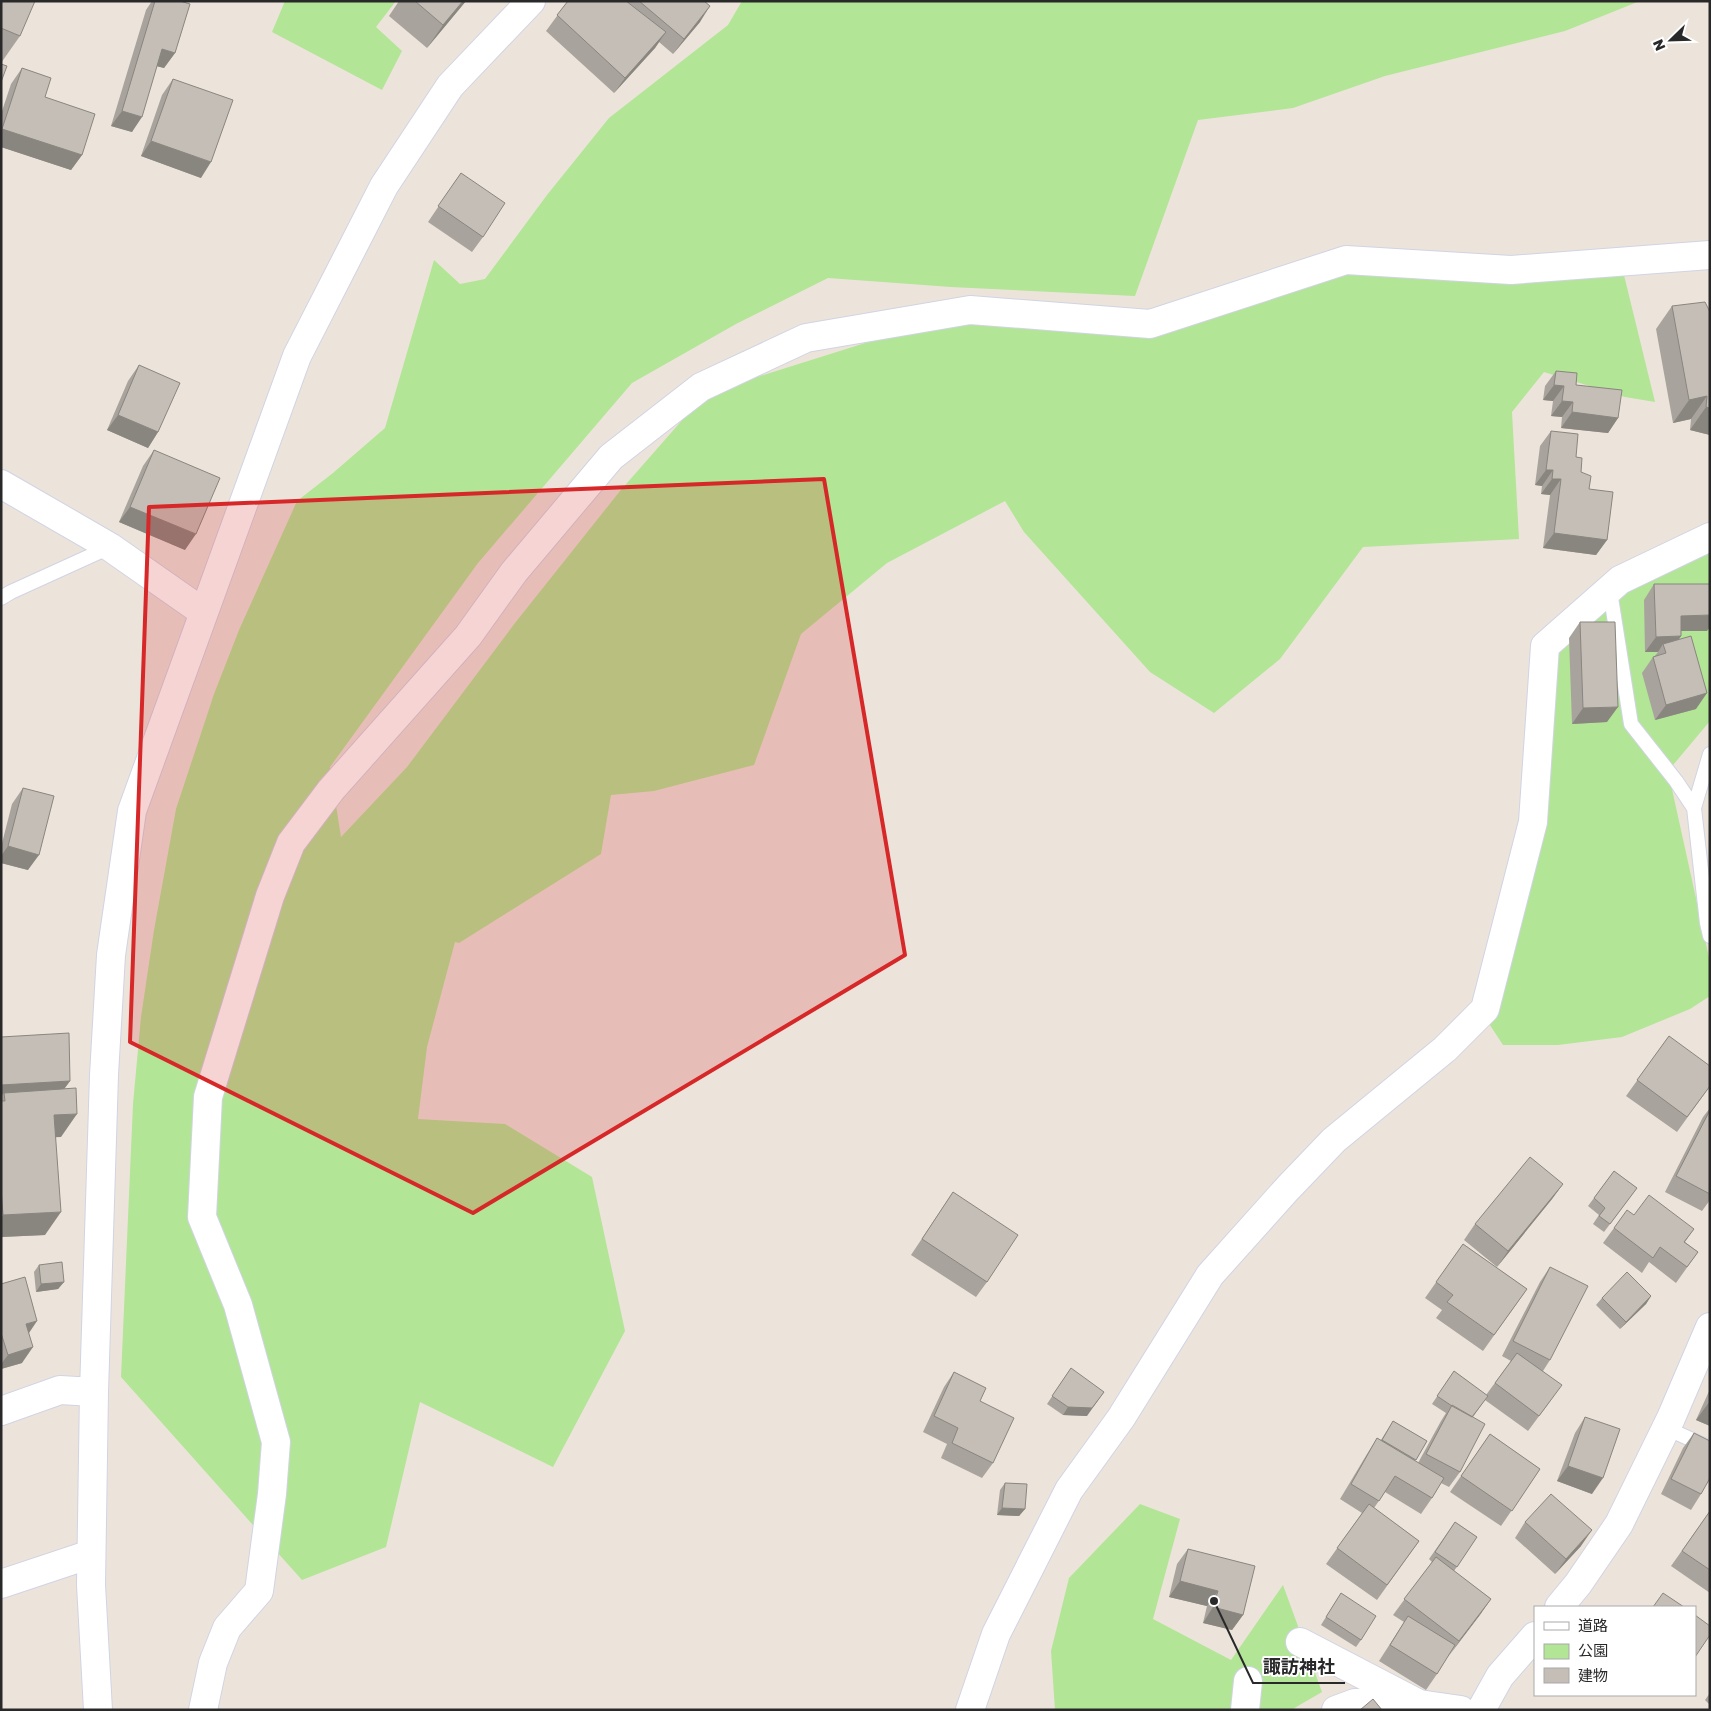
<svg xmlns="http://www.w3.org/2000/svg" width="1711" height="1711" font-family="'Golos Text','Noto Sans JP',sans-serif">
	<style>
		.green { fill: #b2e595 }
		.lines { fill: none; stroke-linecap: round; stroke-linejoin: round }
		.lane-casing { stroke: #d0d4e3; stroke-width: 16 }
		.street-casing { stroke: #d0d4e3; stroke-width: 30 }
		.secondary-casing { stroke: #d0d4e3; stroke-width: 30 }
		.lane { stroke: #fff; stroke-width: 14 }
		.street { stroke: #fff; stroke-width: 28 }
		.secondary { stroke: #fff; stroke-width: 28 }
		.wall { fill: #a9a39d }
		.shaded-wall { fill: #89857f }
		.building { fill: #c4beb6; stroke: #89857f }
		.marked { fill: #d62828; fill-opacity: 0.2; stroke: #d62828; stroke-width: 4; stroke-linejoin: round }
		.leader { fill: none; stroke: #292929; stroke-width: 2 }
		.callout-dot { fill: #292929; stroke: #fff; stroke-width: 2 }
		.callout-label { font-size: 18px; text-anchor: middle; font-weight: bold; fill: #292929; stroke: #fff; stroke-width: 4; stroke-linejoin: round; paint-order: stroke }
	</style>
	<rect width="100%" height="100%" fill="#ece4db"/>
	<path class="green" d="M285,1h111l-20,26 26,24 -20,39 -110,-58z
		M742,1h898l-75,30 -180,45 -92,32 -95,12 -63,176 -184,-9 -123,-9 -92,46 -104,59 -154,180 -148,204 11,70 66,-70 108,-144 105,-132 86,-98 264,-83 180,14 196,-64 277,11 32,131 -30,-5 -81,-25 -32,40 7,127 -156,8 -83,112 -66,54 -64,-41 -126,-140 -19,-31 -118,62 -86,71 -47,131 -100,26 -43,4 -10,59 -142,89 -4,-1 -28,105 -9,72 87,5 87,53 33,154 -72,136 -133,-65 -34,145 -84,33 -181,-203 12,-273 8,-87 13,-87 22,-121 38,-115 25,-64 58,-129 36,-28 52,-45 49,-168 26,24 25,-5 62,-84 62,-77 119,-93z
		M1710,551v170l-42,50 42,191v34l-20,13 -68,28 -64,8h-55l-17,-26 64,-378 64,-49z
		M1140,1504l40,15 -27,100 78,41 52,-75 39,107 -31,18h-236l-4,-59 18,-73z"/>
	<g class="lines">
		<g class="lane-casing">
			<path id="lane" d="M1610,591l21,133 45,57 18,27 13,115 3,13
				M1,598l10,-6 99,-45
				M1694,808l16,-54
				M1666,1428l44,20"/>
		</g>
		<g class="street-casing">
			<path id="street" d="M1,484l109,63 93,65
				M1,1584l90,-30
				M1559,1607l19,-23 41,-60 52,-106 39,-91
				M1300,1642l119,62
				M203,1710l10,-47 14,-35 32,-37 13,-97 4,-52 -38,-137 -36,-88 6,-120 62,-201 21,-53 40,-53 137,-154 46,-64 97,-115 90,-70 105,-49 164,-28 180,14 196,-64 165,10 199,-15
				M970,1710l26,-76 73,-144 52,-72 89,-143 78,-87 46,-48 111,-91 40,-40 48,-187 12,-176 75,-66 90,-43
				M1245,1710l3,-29
				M1336,1710l19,-7 64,1 42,6
				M1481,1710l19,-34 35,-40"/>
		</g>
		<g class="secondary-casing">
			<path id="secondary" d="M1,1411l59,-21 34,2
				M98,1710l-7,-125 3,-193 10,-317 7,-120 21,-144 165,-455 87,-170 66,-100 81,-85"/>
		</g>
		<use href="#lane" class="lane"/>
		<use href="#street" class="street"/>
		<use href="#secondary" class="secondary"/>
	</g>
	<path class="wall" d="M1,1l19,35 -19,27z
		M152,1h28l-5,52 -11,15 -7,-2 -25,66 -21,-6 35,-116z
		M399,1h67l-39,47 -38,-32z
		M568,1h136l-4,21 -27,32 -14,-12 -4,6 -41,45 -68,-62z
		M22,68l23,29 37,58 -11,15 -70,-23v-33l10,-30z
		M173,79l28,99 -60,-22 21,-61z
		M461,173l22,64 -11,15 -44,-30z
		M1672,306l38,6v123l-20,-5 1,-11 -18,4 -17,-94z
		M139,365l19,67 -10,16 -41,-18 21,-49z
		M1556,371l20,14 42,33 -10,15 -47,-5 1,-11 -11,-1 2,-15 -10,-1 2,-14z
		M1551,431l25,26 5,15 8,17 18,51 -11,15 -53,-7 7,-53 -9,-1 1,-8 -7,-1 5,-39z
		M154,450l31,100 -66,-28 24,-56z
		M1654,584l53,47h-26v5l-2,3 17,70 -41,11 -13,-47 11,-16h1l4,-5h-13l-1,-52z
		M1580,622l27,100 -35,2 -3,-86z
		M23,788l5,82 -27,-7v-16l11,-43z
		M1669,1036l41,50 -33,46 -51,-36z
		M1,1037l69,44 -6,8 -3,48h-5l-11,98 -44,2z
		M1710,1108v92l-8,11 -37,-19 38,-75z
		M1614,1171l23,17 -33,44 -11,-8 6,-9 -11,-9z
		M1563,1184l-11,15 -55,68 -33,-27 11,-16z
		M953,1192l34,90 -11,15 -65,-42z
		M1634,1215l60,14 -9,13 13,10 -22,31 -27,-21 -7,11 -39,-30 11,-15z
		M1463,1244l64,45 -44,62 -47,-33 6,-8 -17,-12z
		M39,1265l25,17 -6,7 -22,3 -2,-20z
		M1550,1267v93l-7,11 8,29 -23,31 -43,-31 -12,17 -13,55 -11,15 -8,-4 -9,15 -11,16 -36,-22 -11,16 45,33 -42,59 -51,-36 36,-51 -22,-14 27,-45 10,-16 4,2 12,-19 34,20 -12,20 3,2 23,-42 5,-8 -14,-9 22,-33 32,24 25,-34 -9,-5 38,-74z
		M1,1284l28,49 -7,30 -21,6z
		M1651,1296l-5,8 -26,25 -24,-24 6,-7z
		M1071,1368l16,48 -24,-1 -16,-11z
		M954,1372l26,29 13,62 -11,15 -41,-20 6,-14 -24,-12 21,-45z
		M1710,1389v37l-14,-6z
		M1585,1417l7,77 -35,-13 18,-48z
		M1694,1433l7,61 -10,16 -30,-16 22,-46z
		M1490,1434l50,35 -39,57 -51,-34z
		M1005,1483l20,26 -6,7 -22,-1 3,-25z
		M1710,1511v82l-39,-27z
		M1455,1522l22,15 -23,34 37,28 -43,57 -11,18 -11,16 -47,-29 25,-39 -11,-7 39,-53 -3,-3z
		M1525,1522l56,24 -26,28 -40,-36z
		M1188,1549l55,66 -11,15 -29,-7 4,-17 -38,-9 8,-33z
		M1341,1593l20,47 -5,7 -35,-22z
		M1710,1693v12l-5,-5z"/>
	<path class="shaded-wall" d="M463,1h3l-39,47 16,-23z
		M710,6l-10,16 -27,32 11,-15z
		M666,32l-11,16 -41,45 11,-15z
		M162,49l13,4 -11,15 -12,-3z
		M122,111l20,6 -10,15 -21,-6z
		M2,129l80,26 -11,15 -70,-23v-17z
		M151,141l60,21 -10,16 -60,-22z
		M1554,385l10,1 -11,15 -10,-1z
		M1707,396l-16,23 -18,4 16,-23z
		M1562,401l11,1 -11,15 -11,-1z
		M1706,407l4,1v27l-20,-5z
		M1572,412l46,6 -10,15 -47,-5z
		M118,415l40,17 -10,16 -41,-18z
		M1546,470h7l-11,16 -7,-1z
		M1552,479h9l-11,16 -9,-1z
		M130,507l66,27 -11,16 -66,-28z
		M1554,533l53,7 -11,15 -53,-7z
		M1710,615v12l-3,4h-37l11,-15z
		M1681,636l-10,15 -8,-7 -5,8h-13l11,-15z
		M1707,693l-11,16 -41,11 11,-15z
		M1618,707l-11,15 -35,2 11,-16z
		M8,846l31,9 -11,15 -27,-7v-7z
		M70,1081l-11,15 -55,-3 -3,3v-11z
		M77,1114l-16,23 -23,1 16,-23z
		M1563,1184l-11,15 -55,68 11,-16z
		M61,1212l-16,23 -44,2v-19l2,-3z
		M64,1282l-6,7 -22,3 5,-8z
		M1651,1296l-5,8 -26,25 6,-7z
		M37,1321l-10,15 -1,-12z
		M33,1347l-11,16 -21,6v-5l7,-9z
		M1104,1392l-17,24 -24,-1 5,-8z
		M1710,1401v25l-14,-6z
		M1568,1466l35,12 -11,16 -35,-13z
		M1002,1508l23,1 -6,7 -22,-1z
		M1592,1530l-11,16 -26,28 11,-15z
		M1180,1581l38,10 -11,15 -38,-9z
		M1491,1599l-11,16 -32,42 11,-16z
		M1213,1607l30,8 -11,15 -29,-7z"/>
	<path class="building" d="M1,1h34l-15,35 -19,-8z
		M155,1h25l10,3 -15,49 -13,-4 -20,68 -20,-6z
		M415,1h48l-20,24z
		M568,1h58l40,31 -41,46 -68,-63z
		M639,1h65l6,5 -26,33z
		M1,64l6,2 -6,16z
		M22,68l29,10 -6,19 50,17 -13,41 -80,-26z
		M173,79l60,21 -22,62 -60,-21z
		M461,173l44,30 -22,34 -45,-31z
		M1705,302l5,10v96l-4,-1 1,-11 -18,4 -17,-94z
		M139,365l41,18 -22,49 -40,-17z
		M1556,371l21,2 -1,12 46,5 -4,28 -46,-6 1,-10 -11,-1 2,-15 -10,-1z
		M1551,431l27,3 -2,23 6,1 -1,14 10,4 -2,13 24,3 -6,48 -53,-7 7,-54h-9l1,-9h-7z
		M154,450l66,28 -24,56 -66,-27z
		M1654,584h56v31l-29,1v20l-25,1z
		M1580,622h35l3,85 -35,1z
		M1691,636l16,57 -41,12 -13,-48 13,-4 -3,-9z
		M23,788l31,8 -15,59 -31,-9z
		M69,1033l1,48 -69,4v-48z
		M1669,1036l41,30v20l-23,31 -50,-37z
		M76,1088l1,26 -23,1 7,97 -58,3 -2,-26v-88h4l-1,-8z
		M1710,1110v84l-34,-18z
		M1530,1157l33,27 -55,67 -33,-27z
		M1614,1171l23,17 -27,36 -11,-8 6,-8 -11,-10z
		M953,1192l65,43 -31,47 -65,-43z
		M1649,1195l45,34 -10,13 14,10 -11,15 -27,-20 -7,11 -39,-30 13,-18 7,5z
		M1463,1244l64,45 -33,46 -47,-33 6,-7 -17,-13z
		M62,1262l2,20 -23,2 -2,-19z
		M1550,1267l38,19 -38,74 -37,-19z
		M1627,1272l24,24 -25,26 -24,-24z
		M25,1277l12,44 -11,3 7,23 -25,8 -7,-22v-49z
		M1517,1353l45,32 -23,31 -44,-33z
		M1071,1368l33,24 -12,16 -24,-1 -16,-11z
		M1454,1371l34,25 -16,21 -20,-11 -15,-10z
		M954,1372l32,16 -6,13 34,17 -21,45 -41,-20 6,-15 -24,-12z
		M1452,1405l33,19 -25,48 -34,-18z
		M1585,1417l35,12 -17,49 -35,-12z
		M1393,1421l34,20 -11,19 -34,-20z
		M1694,1433l16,8v37l-9,16 -30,-15z
		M1490,1434l50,35 -28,42 -51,-35z
		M1377,1438l67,40 -12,20 -37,-22 -16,25 -28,-17z
		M1005,1483l22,1 -2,25 -23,-1z
		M1551,1494l41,36 -26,29 -41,-37z
		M1369,1504l50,37 -32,44 -50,-37z
		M1710,1511v59l-28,-19z
		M1455,1522l22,15 -20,30 -22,-15z
		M1188,1549l67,17 -12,49 -30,-8 5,-16 -38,-10z
		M1436,1557l55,42 -32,42 -55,-42z
		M1341,1593l35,23 -15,24 -35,-23z
		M1663,1593l21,14h-31z
		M1695,1615l15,11v9l-15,22z
		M1408,1616l47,29 -18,29 -47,-29z
		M1373,1699l9,11h-22z"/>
	<path class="marked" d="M824,479l81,476 -432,258 -343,-171 19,-535z"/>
	<path class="leader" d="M1214 1601L1253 1683H1345"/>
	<circle class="callout-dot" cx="1214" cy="1601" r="5"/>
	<g class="callout-label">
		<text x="1299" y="1673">諏訪神社</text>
	</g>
	<rect width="1711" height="1711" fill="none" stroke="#292929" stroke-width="5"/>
	<rect x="1534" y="1606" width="162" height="90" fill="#ffffff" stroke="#a9a9a9"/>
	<rect x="1544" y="1622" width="25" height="8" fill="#ffffff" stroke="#a9a9a9"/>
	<text x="1578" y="1631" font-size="15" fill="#292929">道路</text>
	<rect x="1544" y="1644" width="25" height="15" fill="#b2e595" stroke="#a9a9a9"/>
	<text x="1578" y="1656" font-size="15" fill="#292929">公園</text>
	<rect x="1544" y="1668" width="25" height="15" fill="#c4beb6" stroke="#a9a9a9"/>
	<text x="1578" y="1681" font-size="15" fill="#292929">建物</text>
	<g transform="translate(1671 40) rotate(247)" stroke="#ffffff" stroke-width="4" paint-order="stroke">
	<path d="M0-4L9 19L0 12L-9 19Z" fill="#292929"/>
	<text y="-8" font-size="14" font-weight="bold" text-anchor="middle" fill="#292929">N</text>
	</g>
</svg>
